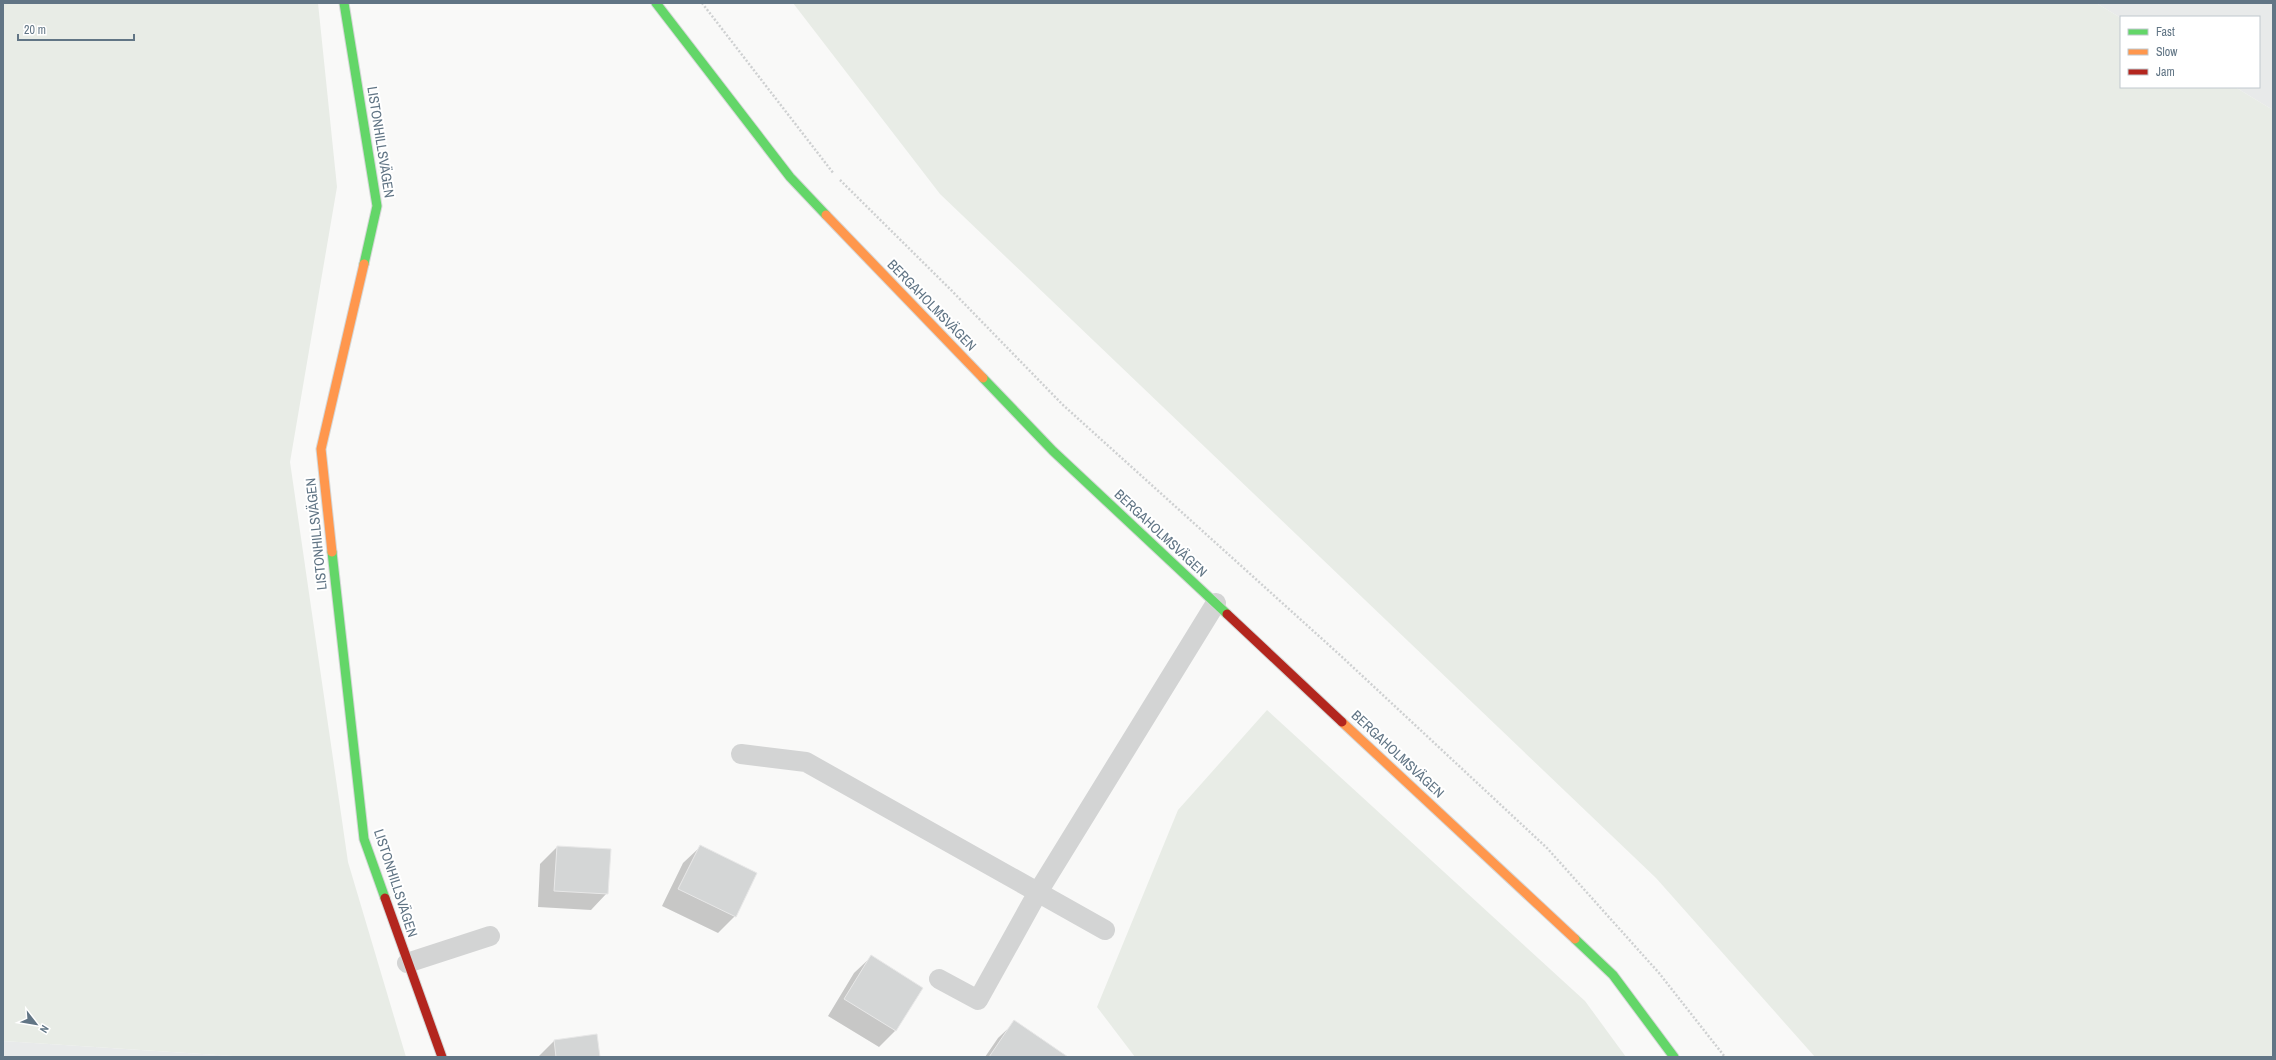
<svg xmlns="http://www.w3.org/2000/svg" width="2276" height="1060" font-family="'Archivo Narrow',sans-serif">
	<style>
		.built { fill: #e8eaea }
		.green { fill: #e8ece6 }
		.shadow { fill: #0003 }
		.building { fill: #d4d6d6; stroke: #e8e8e8 }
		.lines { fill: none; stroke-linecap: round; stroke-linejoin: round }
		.fast-casing { stroke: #d5d7d7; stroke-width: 11 }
		.slow-casing { stroke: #d5d7d7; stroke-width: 11 }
		.jam-casing { stroke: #d5d7d7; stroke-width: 11 }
		.path { stroke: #ced0d1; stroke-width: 2.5; stroke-dasharray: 2 2; stroke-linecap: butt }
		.lane { stroke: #d3d4d4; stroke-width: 20 }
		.fast { stroke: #63d668; stroke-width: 9 }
		.slow { stroke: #ff974d; stroke-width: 9 }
		.jam { stroke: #b3261e; stroke-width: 9 }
		.labels { text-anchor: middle; stroke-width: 4; stroke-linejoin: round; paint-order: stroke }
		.street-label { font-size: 14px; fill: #617585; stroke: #fff }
	</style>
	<rect width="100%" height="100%" fill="#f9f9f8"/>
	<path class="built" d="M2096,3h177v107l-38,-23h24v-70l-138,1z
		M3,1041l245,16h-245z"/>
	<path class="green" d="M3,3h315l19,184 -47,275 58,400 58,195h-158l-245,-16z
		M793,3h1303l25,15v69h114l38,23v947h-458l-159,-179 -716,-684z
		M1267,710l318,291 41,56h-491l-38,-50 81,-197z"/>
	<path class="shadow" d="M557,847l53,3 -3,43 -16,17 -53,-3 2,-43z
		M700,847l35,69 -17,17 -56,-27 21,-43z
		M871,957l24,74 -16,16 -51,-31 26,-43z
		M1015,1022l51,35h-81l13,-19z
		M554,1041l45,16h-61z"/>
	<path class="building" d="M700,845l57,28 -21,44 -58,-28z
		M557,846l54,3 -3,45 -54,-3z
		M871,955l52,33 -27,43 -52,-32z
		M1014,1020l54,37h-79z
		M597,1034l3,23h-44l-2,-17z"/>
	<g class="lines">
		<g class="fast-casing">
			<path id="fast" d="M344,3l33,203 -13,58
				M656,3l134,174 36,38
				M983,378l70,73 174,163
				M332,552l32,287 21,59
				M1575,939l38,36 61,82"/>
		</g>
		<g class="slow-casing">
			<path id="slow" d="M826,215l157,163
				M332,552l-11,-103 43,-185
				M1342,722l233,217"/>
		</g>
		<g class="jam-casing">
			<path id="jam" d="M1227,614l115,108
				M385,898l57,159"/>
		</g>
		<path class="path" d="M702,3l132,171
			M840,180l111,110 112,115 278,251 206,192 112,125 66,84"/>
		<path class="lane" d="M741,754l65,8 299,168
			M407,963l83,-27
			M939,979l39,21 60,-108 178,-289"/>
		<use href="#fast" class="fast"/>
		<use href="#slow" class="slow"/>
		<use href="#jam" class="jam"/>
	</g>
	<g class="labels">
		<g class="street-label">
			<text transform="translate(381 142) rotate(81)" y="5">LISTONHILLSVÄGEN</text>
			<text transform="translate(932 305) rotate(46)" y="5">BERGAHOLMSVÄGEN</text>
			<text transform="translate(1161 533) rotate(43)" y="5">BERGAHOLMSVÄGEN</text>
			<text transform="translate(316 534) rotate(-96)" y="5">LISTONHILLSVÄGEN</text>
			<text transform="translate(1398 754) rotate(43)" y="5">BERGAHOLMSVÄGEN</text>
			<text transform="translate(396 883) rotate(72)" y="5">LISTONHILLSVÄGEN</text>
		</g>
	</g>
	<rect width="2276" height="1060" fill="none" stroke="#617585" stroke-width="8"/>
	<rect x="2120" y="16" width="140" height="72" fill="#ffffff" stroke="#c0c8ce"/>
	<rect x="2128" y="29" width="20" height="6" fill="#63d668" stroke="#c0c8ce"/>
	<text x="2156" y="36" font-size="12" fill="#617585">Fast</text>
	<rect x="2128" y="49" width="20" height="6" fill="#ff974d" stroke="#c0c8ce"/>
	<text x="2156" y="56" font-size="12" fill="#617585">Slow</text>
	<rect x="2128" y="69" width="20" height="6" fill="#b3261e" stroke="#c0c8ce"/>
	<text x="2156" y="76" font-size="12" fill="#617585">Jam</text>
	<g transform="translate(36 1024) rotate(121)" stroke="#ffffff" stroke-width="3" paint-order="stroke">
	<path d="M0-3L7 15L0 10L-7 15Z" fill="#617585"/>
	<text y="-6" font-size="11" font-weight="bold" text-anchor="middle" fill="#617585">N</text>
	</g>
	<path d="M18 34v6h116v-6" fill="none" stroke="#617585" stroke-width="2"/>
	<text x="24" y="34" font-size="12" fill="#617585" stroke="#ffffff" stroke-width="3" paint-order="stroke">20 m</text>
</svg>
